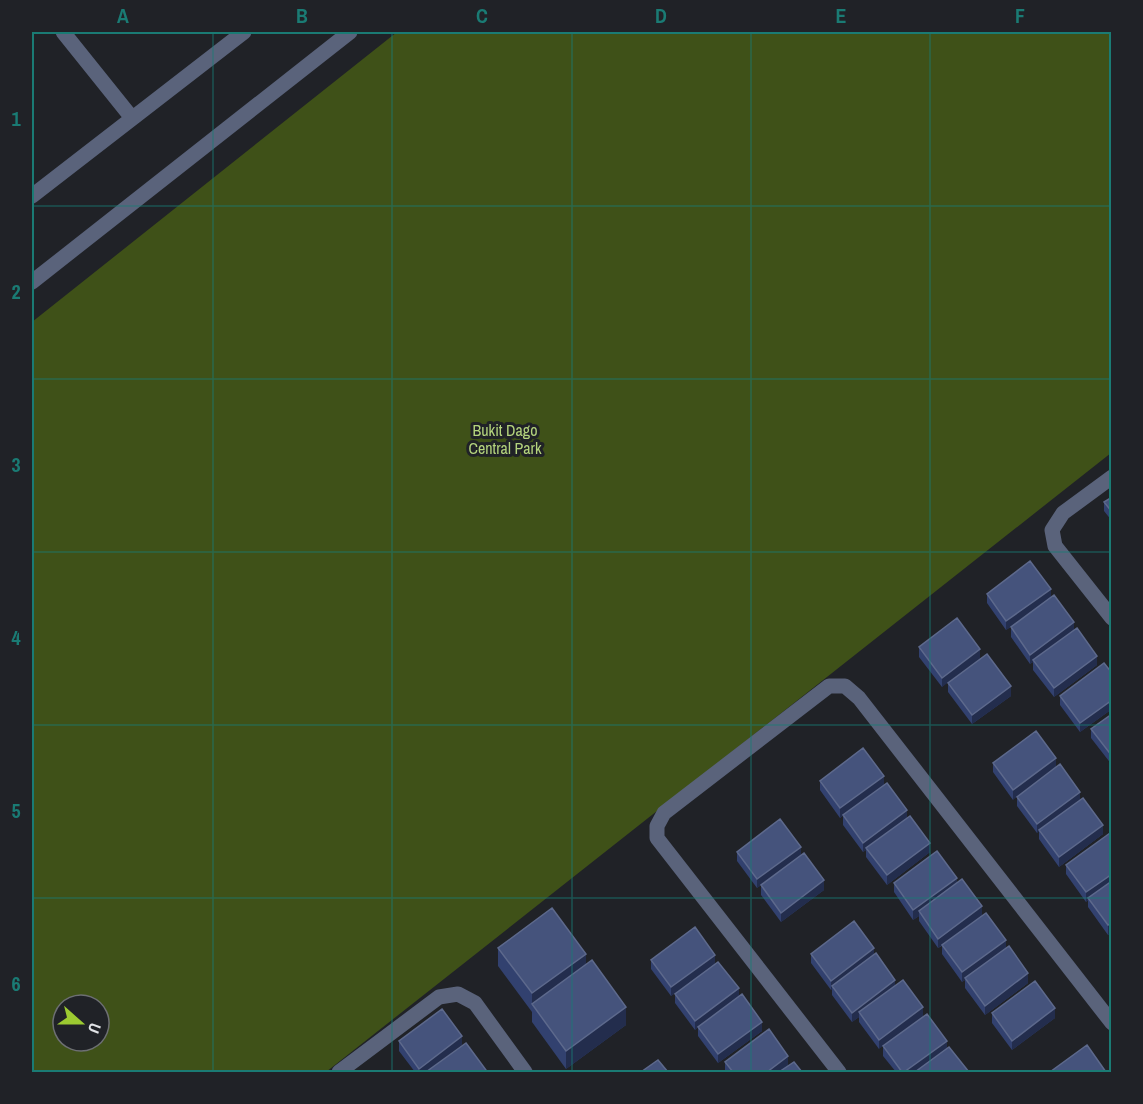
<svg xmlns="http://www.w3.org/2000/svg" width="1143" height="1104" font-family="'Archivo Narrow',sans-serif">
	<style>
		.green { fill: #3f5118; fill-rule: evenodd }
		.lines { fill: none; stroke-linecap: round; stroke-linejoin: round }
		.minor { stroke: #5a637b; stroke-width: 15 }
		.wall { fill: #32416f }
		.shaded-wall { fill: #232d4d }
		.building { fill: #45537c; stroke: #5d698c; stroke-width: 1.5 }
		.grid { fill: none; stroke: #1a7b74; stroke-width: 1.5; stroke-opacity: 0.55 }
		.labels { text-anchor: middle; stroke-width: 6; stroke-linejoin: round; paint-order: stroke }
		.park-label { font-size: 16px; fill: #b4d47d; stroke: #202227 }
		.neatline { fill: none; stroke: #1a7b74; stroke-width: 2 }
		.grid-label { font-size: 20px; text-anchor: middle; font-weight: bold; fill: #1a7b74 }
	</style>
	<rect width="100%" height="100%" fill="#202227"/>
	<path class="green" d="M397,32h714v421l-785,619h-294v-750zM63,1005h36v36h-36z"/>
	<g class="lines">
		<path class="minor" d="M63,32l69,86
			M32,196l212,-164
			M32,282l318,-250
			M1112,477l-49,36 -11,17 3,16 57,72
			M339,1072l100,-75 19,-3 17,9 50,69
			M839,1072l-182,-234v-12l7,-13 165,-127h16l14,12 253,325"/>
	</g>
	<path class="wall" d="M1112,497v24l-8,-10v-9z
		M987,594l64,3 46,68 -43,32 -21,-27v-8l-3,2 -19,-27v-10l1,-1 -6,4 -19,-27z
		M919,647l61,2 -38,38 -23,-30z
		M1112,673v36l-32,23 -20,-27v-9z
		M948,683l63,13 -39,28 -24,-32z
		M1112,714v51l-21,-27v-9z
		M1036,731l-23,69 -20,-28v-9z
		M820,781l64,4 46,67 -43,33 -21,-28v-7l-3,2 -20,-27v-10l31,-22 -34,25 -20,-28z
		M1017,797l63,2 23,35 -44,33 -20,-28v-8l-2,2 -20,-27z
		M1112,834v98l-4,3 -20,-28v-7l-2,2 -20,-28v-9z
		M737,852l64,3 23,35 -43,32 -20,-27v-10l3,-2 -7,5 -20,-27z
		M894,883h63l49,65 22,35 -43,32 -20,-27v-8l-3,2 -20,-28v-8l-4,2 -19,-27v-5l-6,4 -19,-28z
		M498,948l88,17 40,60 -60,44 -34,-47v-11v1l-34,-46z
		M811,954h63l21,26 -16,69 -20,-27v-5l-7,5 -20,-27v-6l-1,1 -20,-27z
		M651,960l64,4 47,67 -44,32 -20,-27v-9l-3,3 -20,-27v-9l30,-23 -34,25 -20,-27z
		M992,1013l63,5 -43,32 -20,-27z
		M399,1041l27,31h-11l-16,-21z
		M883,1046l64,3 22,23h-73l-13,-16z
		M725,1062l63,4 14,6h-76l-1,-1z"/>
	<path class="shaded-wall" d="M1051,589v9l-45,32v-9z
		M1074,622v10l-44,32v-9z
		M980,649v10l-38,28v-9z
		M1097,656v9l-43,32v-9z
		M1011,686v10l-39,28v-9z
		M1112,700v9l-32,23v-9z
		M1056,758v9l-43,33v-10z
		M884,776v9l-44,33v-10z
		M1080,792v9l-43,32v-9z
		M907,810v9l-41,29v2l-3,2v-9z
		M1103,825v9l-44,33v-10z
		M930,843v9l-43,33v-10z
		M801,847v9l-44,32v-9z
		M1112,874v9l-24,15v2l-2,2v-10z
		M957,878v9l-38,24v5l-6,4v-10z
		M824,880v10l-43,32v-9z
		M982,906v10l-44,32v-9z
		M1112,923v9l-4,3v-10z
		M1006,940v9l-44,33v-10z
		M874,948v10l-42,28v3l-1,1v-9z
		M586,954v18l-54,32v8v-19z
		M715,955v9l-44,32v-9z
		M1028,973v10l-43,32v-9z
		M895,980v10l-36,22v5l-7,5v-9z
		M739,988v10l-44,32v-9z
		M626,1007v18l-60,44v-18z
		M923,1007v10l-44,32v-9z
		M1055,1008v10l-43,32v-9z
		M762,1022v9l-44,32v-9z
		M462,1036v9l-36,27h-7v-3z
		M947,1041v9l-30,22h-13z
		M788,1056v10l-8,6h-13z"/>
	<path class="building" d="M1112,497v15l-8,-10z
		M1030,561l21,28 -45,32 -19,-27z
		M1054,595l20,27 -44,33 -19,-28z
		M957,618l23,31 -38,29 -23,-31z
		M1077,628l20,28 -43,32 -21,-28z
		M987,654l24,32 -39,29 -24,-32z
		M1104,663l8,10v27l-32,23 -20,-27z
		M1112,714v42l-21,-27z
		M1036,731l20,27 -43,32 -20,-27z
		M863,748l21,28 -44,32 -20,-27z
		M1060,764l20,28 -43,32 -20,-27z
		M887,783l20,27 -44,33 -20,-28z
		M1083,798l20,27 -44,32 -20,-27z
		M910,816l20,27 -43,32 -21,-27z
		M780,819l21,28 -44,32 -20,-27z
		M1110,833l2,1v40l-26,18 -20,-27z
		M937,851l20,27 -44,32 -19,-27z
		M804,853l20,27 -43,33 -20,-28z
		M962,879l20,27 -44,33 -19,-28z
		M1112,881v42l-4,2 -20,-27z
		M552,908l34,46 -54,39 -34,-45z
		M986,913l20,27 -44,32 -20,-27z
		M854,921l20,27 -43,33 -20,-27z
		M695,927l20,28 -44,32 -20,-27z
		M1009,946l19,27 -43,33 -20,-28z
		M876,953l19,27 -43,33 -20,-27z
		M592,960l34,47 -60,44 -34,-47z
		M718,962l21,26 -44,33 -20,-27z
		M903,980l20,27 -44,33 -20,-28z
		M1035,981l20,27 -43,33 -20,-28z
		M742,994l20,28 -44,32 -20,-27z
		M442,1009l20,27 -43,33 -20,-28z
		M927,1014l20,27 -43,31h-2l-19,-26z
		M769,1029l19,27 -21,16h-34l-8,-10z
		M466,1043l20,27 -3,2h-57z
		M1087,1045l19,27h-56z
		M949,1047l20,25h-54z
		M658,1060l10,12h-27z
		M794,1062l8,10h-23z"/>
	<path class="grid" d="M213,32v1040M392,32v1040M572,32v1040M751,32v1040M930,32v1040M32,206h1080M32,379h1080M32,552h1080M32,725h1080M32,898h1080"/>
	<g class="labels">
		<g class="park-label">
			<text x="505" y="436">Bukit Dago<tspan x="505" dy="18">Central Park</tspan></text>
		</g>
	</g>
	<rect width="1143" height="1104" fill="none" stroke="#202227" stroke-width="66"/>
	<g transform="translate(81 1023) rotate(111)"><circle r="28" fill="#202227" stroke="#6d6f73" stroke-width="1.5"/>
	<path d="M0-4.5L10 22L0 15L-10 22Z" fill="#9cca31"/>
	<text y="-9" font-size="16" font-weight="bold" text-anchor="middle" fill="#e1e3e6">U</text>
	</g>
	<rect x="33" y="33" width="1077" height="1038" class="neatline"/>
	<g class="grid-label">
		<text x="123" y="23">A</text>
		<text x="302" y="23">B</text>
		<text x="482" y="23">C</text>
		<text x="661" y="23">D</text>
		<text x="841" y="23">E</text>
		<text x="1020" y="23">F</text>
		<text x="16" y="126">1</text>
		<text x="16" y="299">2</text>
		<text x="16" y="472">3</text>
		<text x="16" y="645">4</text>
		<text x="16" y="818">5</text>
		<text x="16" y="991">6</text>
	</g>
</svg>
